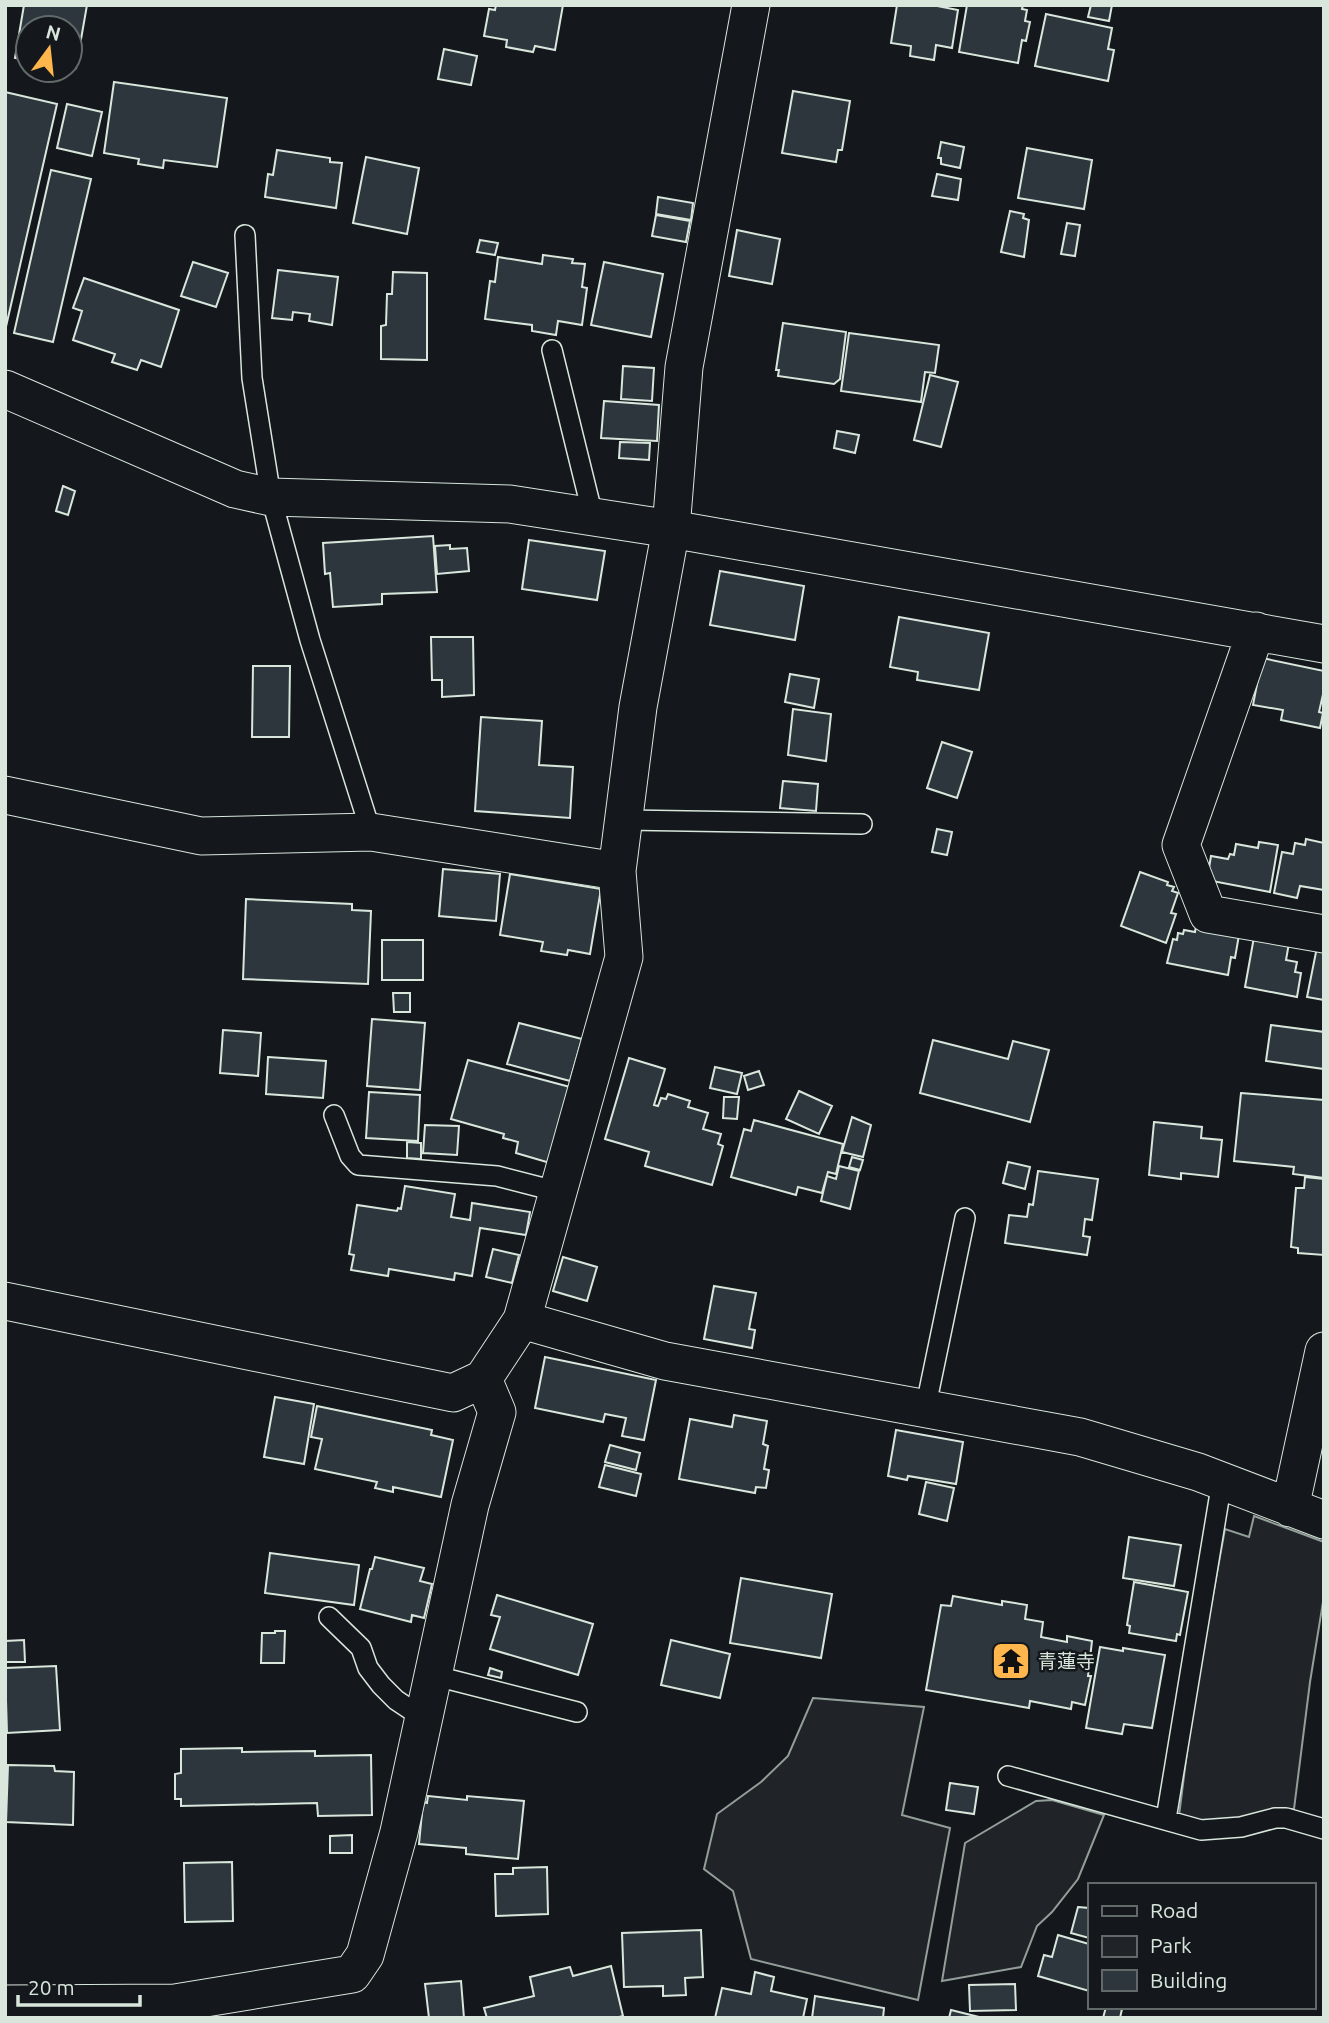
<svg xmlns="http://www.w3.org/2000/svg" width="1329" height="2023" font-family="Ubuntu,'Noto Sans JP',sans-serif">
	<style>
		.green { fill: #202428; stroke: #939e99; stroke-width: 2 }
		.building { fill: #2c363c; stroke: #d8e6dc; stroke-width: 2 }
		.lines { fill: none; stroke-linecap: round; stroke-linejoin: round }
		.lane-casing { stroke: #d8e6dc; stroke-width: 22 }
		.street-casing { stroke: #d8e6dc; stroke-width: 39 }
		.lane { stroke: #14181c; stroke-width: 19 }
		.street { stroke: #14181c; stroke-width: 37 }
		.labels { text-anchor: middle; stroke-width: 5; stroke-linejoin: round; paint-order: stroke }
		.poi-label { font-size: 19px; fill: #d8e6dc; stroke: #14181c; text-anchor: start }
	</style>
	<rect width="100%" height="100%" fill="#14181c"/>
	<path class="green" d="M1254,1516l70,26v54l-14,86 -16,127c-27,-1 -50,11 -76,12 -14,1 -26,-2 -39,-5l14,-112 32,-175 24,8z
		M813,1698l111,9 -22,108 48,13 -32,172 -167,-41 -18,-68 -29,-22 13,-55 44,-32 27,-26z
		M1052,1800l52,15 -26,64 -26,33 -15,14 -16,41 -79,14 23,-138 71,-42z"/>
	<path class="building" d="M24,5h63l-11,63 -6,-1v-39h-42v32l-13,-2z
		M496,5h67l-8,45 -20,-4 -2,6 -27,-5 1,-7 -23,-4 5,-27 6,1z
		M897,5h35l26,5 -6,38 -16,-3 -2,15 -24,-4 1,-10 -20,-3z
		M967,5h56l-1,4 5,1 -2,11 5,1 -4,19 -4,-1 -4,23 -59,-11z
		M1091,5h21l-3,16 -21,-4z
		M1046,14l66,14 -4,21 6,1 -6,31 -73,-15z
		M444,49l33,7 -6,29 -33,-6z
		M114,82l113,16 -10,69 -53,-7 -1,8 -25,-4 1,-5 -35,-6z
		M793,91l57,10 -8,49h-4l-2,12 -54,-9z
		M5,92l52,12 -52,227z
		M67,104l35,8 -10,44 -35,-8z
		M941,142l23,5 -4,21 -19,-4v-6h-3z
		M1027,148l65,12 -8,49 -66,-11z
		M277,150l53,8v4l12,1 -6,45 -71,-11 3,-23 5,1z
		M366,157l53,11 -12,66 -54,-11z
		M51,170l40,9 -38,163 -39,-9z
		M937,174l24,5 -3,21 -26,-4z
		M658,197l35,6 -2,17 -35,-6z
		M1010,211l14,3 -1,4 6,2 -5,37 -23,-5z
		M656,215l34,6 -4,21 -34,-6z
		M1067,223l13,2 -5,31 -14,-2z
		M737,230l43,9 -8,45 -43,-8z
		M480,240l18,3 -3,12 -18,-3z
		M543,255l30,4 -1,4 13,1 -3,23 5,1 -5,37 -24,-4 -2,14 -24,-4v-6l-47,-6 5,-38 5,1 3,-25 44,7z
		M193,262l35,11 -12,34 -35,-11z
		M604,262l59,12 -12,63 -60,-12z
		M278,270l60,7 -6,48 -23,-4 1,-7 -17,-2 -1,8 -20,-2z
		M393,272l34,1v87l-46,-1v-33l5,-1 1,-31h5z
		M84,278l95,32 -18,57 -20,-7 -4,10 -25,-8 3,-8 -42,-14 9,-29 -9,-3z
		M783,323l63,9 -6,47 -6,5 -56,-8 1,-6h-3z
		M849,333l90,12 -4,28 -10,-1 -4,30 -80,-11z
		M623,366l31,2 -2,33 -31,-2z
		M930,375l28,7 -17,65 -27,-7z
		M604,401l55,4 -2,36 -56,-3z
		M837,431l22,4 -4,18 -21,-5z
		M620,442l30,1 -1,17 -30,-2z
		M63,486l12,5 -7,24 -12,-4z
		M433,536l4,56 -55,2v10l-49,3 -3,-34 -5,1 -2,-31z
		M529,540l76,11 -8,49 -75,-11z
		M450,545v4l17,-1 2,23 -32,3 -2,-28z
		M720,571l84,15 -9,54 -85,-15z
		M899,617l90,16 -10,57 -62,-10 1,-8 -28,-5z
		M431,637h42l1,58 -32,2v-17h-10z
		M1262,658l62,13v19l-5,22 4,1 -3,15 -39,-8 2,-10 -30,-5z
		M253,666h37l-1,71h-37z
		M790,674l29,5 -5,29 -29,-6z
		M793,709l38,5 -5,47 -38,-6z
		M481,717l61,4 -3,44 34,2 -3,51 -95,-7z
		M942,742l30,10 -15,46 -30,-10z
		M783,781l35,3 -2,27 -36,-3z
		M937,829l15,3 -5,23 -15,-3z
		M1306,839l18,4v47l-24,-4 -3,12 -23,-5 8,-41 11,2 2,-11 10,2z
		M1259,842l19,3 -8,47 -63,-12 4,-24 17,3 2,-5 4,1 2,-11 22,4z
		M443,869l57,5 -4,47 -57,-5z
		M1140,872l28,10 -1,3 7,2 -2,4 6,2 -7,20 5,1 -10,29 -45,-17z
		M510,874l91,15 -11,65 -22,-4 -1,5 -26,-4 2,-9 -43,-7z
		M246,899l106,5v6l19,1 -3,73 -125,-5z
		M1196,926l43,9 -4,23 -4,-1 -3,18 -61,-12 6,-24 4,1 1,-7 5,1 1,-4 11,2z
		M1254,937l35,6 -3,17 11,2 -2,10 6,1 -4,24 -52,-10z
		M382,940h41v40h-41z
		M1317,947l7,1v52l-17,-3z
		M393,993h17v19h-16z
		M372,1019l53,4 -5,67 -53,-4z
		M519,1023l63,16 -12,42 -63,-17z
		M1271,1025l53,7v37l-58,-8z
		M223,1030l38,3 -3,43 -38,-3z
		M933,1040l75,19 5,-18 36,9 -19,72 -110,-29z
		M268,1057l58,4 -3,37 -57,-4z
		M629,1058l36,11 -11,36 4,1 3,-8 5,1 2,-5 22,7 -2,6 20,6 -5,16 18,5 -3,10 5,2 -11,39 -67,-19 4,-14 -44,-13z
		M468,1060l102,27 -20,76 -34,-10 2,-11 -15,-4 1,-4 -53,-15z
		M715,1067l27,6 -5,21 -27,-6z
		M759,1071l5,14 -16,5 -4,-14z
		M799,1091l33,15 -13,28 -33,-15z
		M369,1092l51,3 -2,46 -52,-3z
		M1241,1093l83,7v78l-31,-4 1,-7 -60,-6z
		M724,1097h15l-2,22 -14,-1z
		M852,1117l19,8 -8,32 -21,-5z
		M754,1120l89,24 -7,30 -8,-2 -6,21 -24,-6 -2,8 -65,-18 13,-48 7,2z
		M1154,1122l48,5 -1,11 21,2 -4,37 -37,-4v6l-32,-4z
		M425,1125l34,1 -2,29 -34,-2z
		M407,1142l14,1v16l-14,-1z
		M852,1157l11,3 -3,10 -11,-3z
		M1008,1162l22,5 -5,22 -22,-6z
		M839,1166l20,5 -9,38 -29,-8 6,-25 9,3z
		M1038,1171l60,8 -6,41 -7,-1 -2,17 7,1 -3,18 -82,-12 4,-28 18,2 2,-13 4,1z
		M1305,1177l19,2v76l-26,-2v-5l-7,-1 5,-59h8z
		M405,1186l50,8 -4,23 19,3 2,-17 58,9 -4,23 -46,-7 -8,48 -17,-3 -1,7 -65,-11 -1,7 -37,-6 3,-15 -5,-1 8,-49 40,6 1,-3 3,1z
		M493,1249l26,6 -7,28 -26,-6z
		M563,1257l34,10 -10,34 -34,-10z
		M714,1286l42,7 -7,36 6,1 -3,18 -48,-9z
		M545,1357l111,23 -12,60 -22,-4 4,-18 -21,-4 -2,8 -68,-14z
		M275,1397l39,7 -10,60 -40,-7z
		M317,1406l115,24 -1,5 22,5 -12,57 -48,-10v5l-18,-4 2,-6 -62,-13 7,-30 -11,-2z
		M734,1415l33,6 -4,23 5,2 -4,23 5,1 -3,18 -10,-1 -1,6 -76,-14 11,-60 42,8z
		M896,1430l67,12 -7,42 -48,-8 -1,4 -19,-4z
		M610,1445l30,8 -4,17 -31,-8z
		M605,1465l36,9 -5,22 -37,-9z
		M926,1482l28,6 -7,33 -28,-7z
		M1129,1537l52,8 -7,41 -51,-8z
		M270,1553l89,12 -5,40 -89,-12z
		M375,1557l49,11 -4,13 12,3 -8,34 -12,-3 -1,7 -51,-13 10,-40h2z
		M741,1578l91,16 -11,64 -91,-15z
		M1134,1582l54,10 -8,43 -3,-1 -1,7 -47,-8 1,-7 -3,-1z
		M497,1595l96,29 -15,51 -88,-26 10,-32 -9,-2z
		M953,1596l49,9v-4l25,4 -2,14 18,3 -2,15 26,5v-6l25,5 -4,35h3l-6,29 -13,-3 -1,7 -41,-8 -1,7 -103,-18 15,-85 10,1z
		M275,1631h10l-1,32h-23l1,-30h13z
		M24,1640l1,22h-20v-21z
		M671,1640l59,14 -10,44 -59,-13z
		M1100,1647l23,4v-3l42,7 -13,73 -28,-4 -2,10 -36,-6z
		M56,1666l4,64 -53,3 -2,-65z
		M490,1668l12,4 -1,6 -13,-3z
		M242,1748v4l73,-1v5l56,-1 1,60 -54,1 -1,-13 -136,3v-7h-6v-25l6,-1v-24z
		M8,1765l46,1 1,5 19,1 -1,53 -67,-3z
		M950,1783l28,4 -4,27 -28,-4z
		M428,1796l39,4v-4l57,5 -6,58 -52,-5v-6l-47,-4 4,-42 4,1z
		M352,1835v18h-22v-17z
		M232,1862l1,59 -48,1 -1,-59z
		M547,1867l1,47 -52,2 -1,-42h18v-6z
		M1078,1907l11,1v30l-18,-5z
		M701,1930l2,47 -18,1 1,17 -23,1v-10l-39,1 -2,-54z
		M1058,1935l31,9v47l-51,-15 6,-21 8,2z
		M611,1966l12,50 -8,2h-128l-3,-10 50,-12 -4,-19 40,-10 3,9z
		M755,1972l19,5 -3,14 36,8 -4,19h-88l7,-30 29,6z
		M461,1981l3,37h-35l-4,-34z
		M1015,1984l1,26 -46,1 -1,-26z
		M815,1996l69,12 -1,10h-71z
		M1106,2007l16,2 -2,9h-17z
		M951,2010l32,8h-34z"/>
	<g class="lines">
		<g class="lane-casing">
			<path id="lane" d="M245,235l7,143 19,119 39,143 61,192
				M552,350l41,166
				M625,820l237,4
				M334,1115l16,41 8,9 139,11 62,16
				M925,1410l40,-192
				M329,1617l32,31 7,20 13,17 15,15 27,18
				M432,1675l145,37
				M1008,1776l193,54 40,-3 34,-9h11l38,11
				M1166,1819l56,-338"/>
		</g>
		<g class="street-casing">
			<path id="street" d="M5,389l230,100 36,8 239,7 161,25 653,115
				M1256,631l-75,214 27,69 116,20
				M5,795l196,41 170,-4 246,39
				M5,1301l448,92 30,-14 39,-59 102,-363 -7,-86 21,-164 33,-178 13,-162 67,-362
				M522,1320l143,41 415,76 118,35 126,48
				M1290,1508l34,-157
				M5,2004l170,-1 177,-29 13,-19 34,-123 71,-327 27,-93 -14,-33"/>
		</g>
		<use href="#lane" class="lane"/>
		<use href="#street" class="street"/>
	</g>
	<defs>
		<g id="temple-square" transform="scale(2.0125)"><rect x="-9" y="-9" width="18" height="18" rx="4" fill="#ffb74d" stroke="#14181c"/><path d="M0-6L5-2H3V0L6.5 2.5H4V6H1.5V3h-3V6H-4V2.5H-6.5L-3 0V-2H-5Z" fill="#111"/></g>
	</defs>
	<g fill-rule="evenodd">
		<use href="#temple-square" x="1011" y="1661"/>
	</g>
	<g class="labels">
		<g class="poi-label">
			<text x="1038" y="1668">青蓮寺</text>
		</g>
	</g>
	<rect width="1329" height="2023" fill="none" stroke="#d8e6dc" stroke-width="14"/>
	<rect x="1088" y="1883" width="228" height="126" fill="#14181c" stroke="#626a69" stroke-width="2"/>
	<rect x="1102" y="1906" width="35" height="10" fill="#14181c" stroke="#626a69" stroke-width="2"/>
	<text x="1150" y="1918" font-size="21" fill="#d8e6dc">Road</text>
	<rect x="1102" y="1936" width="35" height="21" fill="#202428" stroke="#626a69" stroke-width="2"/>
	<text x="1150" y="1953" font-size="21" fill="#d8e6dc">Park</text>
	<rect x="1102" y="1970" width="35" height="21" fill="#2c363c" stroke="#626a69" stroke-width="2"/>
	<text x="1150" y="1988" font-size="21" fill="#d8e6dc">Building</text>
	<g transform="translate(49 49) rotate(15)"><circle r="33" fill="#14181c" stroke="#626a69" stroke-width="2"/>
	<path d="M0-5L12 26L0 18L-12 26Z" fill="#ffb74d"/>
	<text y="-10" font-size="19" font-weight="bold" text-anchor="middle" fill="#d8e6dc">N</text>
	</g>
	<path d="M18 1995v10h122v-10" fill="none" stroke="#d8e6dc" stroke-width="3.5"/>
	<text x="28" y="1995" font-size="21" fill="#d8e6dc" stroke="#14181c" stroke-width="5" paint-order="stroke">20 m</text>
</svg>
